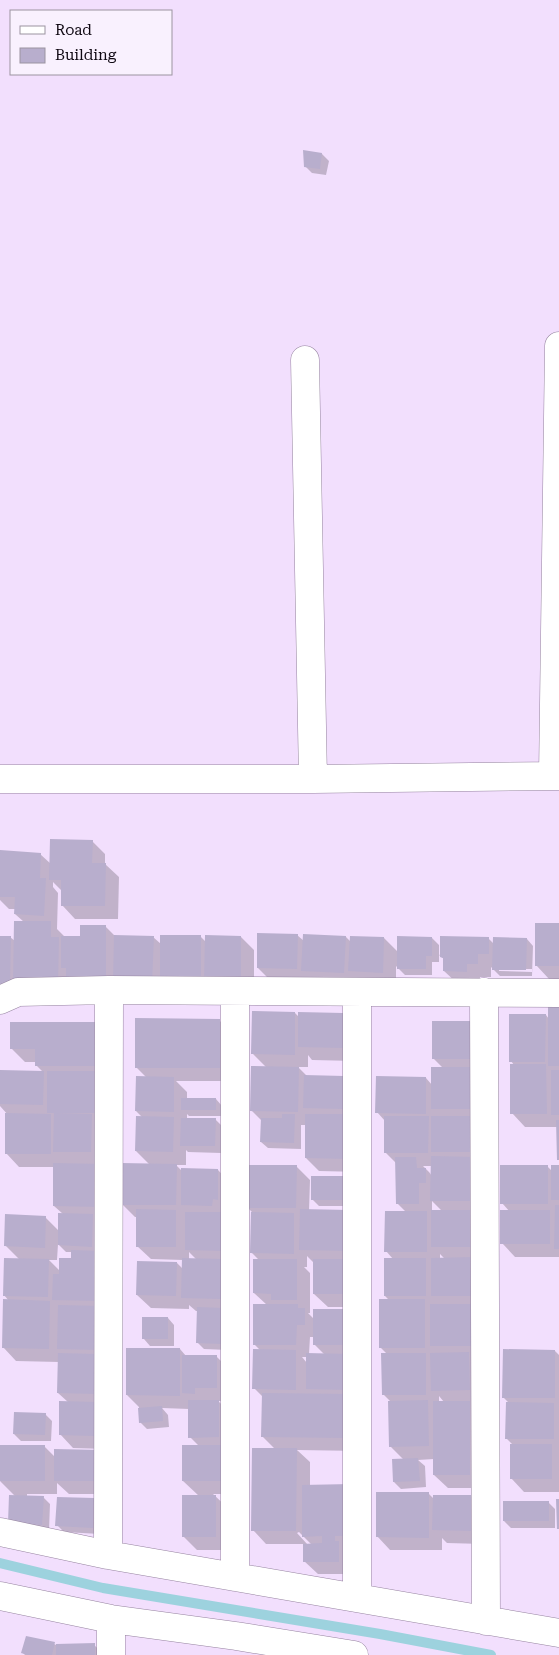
<svg xmlns="http://www.w3.org/2000/svg" width="559" height="1655" font-family="'Roboto Serif',serif">
	<style>
		.shadow { fill: #0003; fill-rule: evenodd }
		.lines { fill: none; stroke-linecap: round; stroke-linejoin: round }
		.stream { stroke: #9dd2de; stroke-width: 10 }
		.building { fill: #b8aecd }
		.street-casing { stroke: #9684a0; stroke-width: 29 }
		.street { stroke: #fff; stroke-width: 28 }
	</style>
	<rect width="100%" height="100%" fill="#f2dffd"/>
	<path class="shadow" d="M304,152l18,2 7,7 -3,14 -14,-2 -7,-7z
		M92,841l13,13v10l14,13 -1,42h-43l-13,-14v-14l-9,-9v5l5,6 -1,36 7,7 17,1 24,-11 10,10 38,1 8,7 39,-8 6,6 35,-5 13,13v45l-254,2v-60h10l5,4 9,-19 -9,-8v-5h-6l-9,-9v-48l40,2 11,10z
		M559,925v54h-10l-13,-14z
		M297,935l7,6 42,-4 5,5 33,-4 15,15 33,-15 7,7v17h-7v13h-27l-9,-9v20l-125,-5 -13,-13z
		M488,938l6,6 33,-5 6,7 -1,30h-32l-9,-9v10h-11v8l-22,-1 -14,-13 1,-11 -6,-5zM499,969h33v3l-33,-1z
		M559,1007v153l-1,-33h-33l-13,-14 2,-48 -3,-4 35,-46 3,4z
		M295,1013l5,5 43,-4 13,13v34l-44,-1 -4,-5v12h-10l9,9 36,1 19,95 -43,-1 -13,-13v-33h-5v24l-33,-1 -7,-6 1,-21 -10,-10 15,-43 -14,-14z
		M219,1020l14,14v47h-57l11,11v7h29l6,7v10h-33l-2,-2v5h28l7,7 -1,27 -33,-1 -2,-2v15h-10l5,5h37l13,14 -3,166 -24,-1 -7,-7 1,-31h-2l-7,-6v4l-38,-1 -14,-13 40,-32 6,6v-9l-32,-1 -14,-13v-29h-2l-13,-13 28,-39 -14,-14 7,-33 -7,-7 11,-33 -11,-11zM189,1252l7,7h-7z
		M470,1022l13,381h-12l12,12v73h-35l-14,-13v-16l-16,1 7,6 1,21 -25,2 -7,-7 10,-22 -13,-13v-45l-8,-8 5,-39 -8,-8 10,-46 -5,-5 8,-37 -7,-8 20,-39 -9,-9v-39l-12,-12v-31l-8,-9 49,-34 6,7 11,-17 -10,-10zM423,1166h9v10l-3,-4zM432,1201l11,11h-11zM440,1254l5,5h-5zM439,1396l5,6h-5z
		M95,1023l13,14 -1,412 -34,-1 -13,-14 8,-32 -10,-9 1,-31 -43,-1 -13,-14 6,-46 -5,-6 15,-36 -14,-14 40,-28 14,14 4,-17 -9,-8 1,-39h-36l-13,-14 2,-38 -8,-9v-34h43l-7,-7v-3h-11l-13,-13zM58,1244l8,8h6v7l-12,12 -11,-11h8z
		M296,1166l14,14 -1,31h40l16,96h-37l-14,-13v-31l-7,-7v11h-3l6,6v40h-2l6,6 35,-8 13,140 -65,-1 13,12v24l40,-1 2,89h-34l-14,-13v-17h-38l-13,-14 22,-81 -13,-13 1,-39 -9,-9 6,-38 -6,-6 13,-39 -13,-12 5,-33 -7,-7 2,-39 -7,-7zM310,1337h4v7l11,11 -16,-1zM302,1357h5v6zM299,1532l13,13h-4l-11,-12z
		M547,1166l5,5 7,-5v91h-44l-13,-14 8,-31 -8,-9z
		M353,1184l1,22h-35l-7,-7z
		M168,1318l6,7v21h-24l-6,-7z
		M180,1349l6,7h30l14,14v31h-12l14,13 6,80h-25l16,15v41h-32l-14,-14 16,-40 -16,-15 16,-35 -9,-9 -1,-28 -27,-1 6,7 1,12 -22,2 -7,-7 -1,-15 -12,-12z
		M555,1351l4,4v137h-35l-13,-14 1,-34 -6,-6 4,-34 -7,-7z
		M45,1414l7,7 -1,20h-30l-7,-7z
		M0,1446h44l12,12 57,7 -1,29h-43l-12,-11v11h-30v2l16,1 7,7 -1,27 -33,-1 -1,-34 -15,-15z
		M429,1494l5,5 37,-3 13,14 -1,34 -36,-1 -5,-5v12h-52l-13,-14z
		M94,1499l7,7 -1,28 -36,-2 -7,-7z
		M548,1502l7,7v19h-44l-7,-7z
		M54,1644l2,1h38l11,10h-80l-2,-2z"/>
	<g class="lines">
		<path class="stream" d="M0,1563l103,25 277,46 111,21"/>
	</g>
	<path class="building" d="M303,150l19,3 -2,16 -16,-2z
		M50,839l43,1 -1,23h14l-1,43h-44v-26h-12z
		M0,850l41,3 -1,25h6l-2,38 -30,-2 1,-17h-15z
		M14,921h37v16h8l-1,48 -45,-1z
		M535,923h24v43h-24z
		M80,925h26v55h-40v-12h-5v-32h19z
		M257,933l41,1 -1,35 -40,-1z
		M303,934l43,2 -2,37 -43,-2z
		M114,935l40,1 -2,48 -39,-1z
		M160,935h41v47h-41z
		M205,935l36,1v46h-37z
		M0,936h11l-1,49h-10z
		M350,936l34,1 -1,36 -35,-2z
		M397,936l35,1v19h-6v13h-29z
		M440,936l49,1v17h-11v10h-11v8l-24,-1v-13l-3,-1z
		M493,937l34,1 -1,32h-34z
		M548,1005h11v61h-11z
		M252,1011l43,1v43l-44,-1z
		M298,1012l45,1v35l-45,-1z
		M509,1014h37l-1,48h-36z
		M135,1018l85,1v49h-85z
		M432,1021h39v38h-39z
		M10,1022h85v44h-60v-17h-25z
		M510,1064h36l1,50h-37z
		M251,1066l48,1 -1,45 -48,-1z
		M431,1067h39v42h-39z
		M0,1070l44,1 -1,34 -43,-1z
		M551,1070h8v45h-8z
		M47,1071h52v42h-42l35,1 -1,38h-38l1,-39h-7z
		M304,1075l40,1 -1,33 -40,-1z
		M136,1076l38,1v35l-39,-1z
		M376,1076l50,1v37l-51,-1z
		M181,1098h35v12h-35z
		M5,1113l46,1v40h-46z
		M282,1114h13l-1,29 -34,-1 1,-24h21z
		M305,1114h44v45l-44,-1z
		M136,1116l38,1 -1,35 -38,-1z
		M384,1116h45l-1,37h-44z
		M431,1116h39v36h-39z
		M181,1118h35l-1,28h-35z
		M556,1120h3v40h-2z
		M431,1156l44,1v44h-45z
		M395,1157h21l1,11h9v15h-7v21h-23z
		M53,1163l49,1 -1,43 -48,-1z
		M121,1163l56,1 -1,41h-56z
		M247,1165h50l-1,43h-50z
		M500,1165h48v39h-48z
		M551,1165h8v35h-8z
		M181,1168l37,1v31l-5,-1 -1,7 -31,-1z
		M311,1176h36l1,24h-37z
		M555,1205h4v44h-5z
		M136,1209l40,1v37h-40z
		M300,1209l49,1v41l-50,-1z
		M431,1210h41v37h-41z
		M500,1210h50v34h-50z
		M385,1211h42v41h-43z
		M185,1212h39v39l-39,-1z
		M251,1212l43,1v41l-44,-1z
		M58,1213l35,1 -1,33 -34,-2z
		M5,1214l41,2 -1,32 -41,-2z
		M71,1250l32,1 -1,50 -50,-1 1,-26h6v-16h12z
		M474,1257v39h-43v-38z
		M4,1258l45,1 -1,38 -45,-1z
		M182,1258l40,1 -1,40 -40,-1z
		M384,1258h42v38h-42z
		M253,1259h44v41h-26v-6l-18,-1z
		M313,1259h39v35h-39z
		M137,1261l40,1 -1,34 -40,-1z
		M3,1299l47,2 -1,48 -47,-1z
		M379,1299h46v49h-46z
		M253,1304h45v4h7v17h-8l-1,20h-43z
		M430,1304h44v42h-44z
		M58,1305l44,1 -1,44 -44,-1z
		M197,1307l26,1 -1,36 -26,-1z
		M313,1309h37v36h-37z
		M142,1317h26v22h-26z
		M126,1348h54v48l-54,-1z
		M253,1349l43,1v40l-44,-1z
		M503,1349l52,1v48h-53z
		M469,1352l1,38 -39,1 -1,-38z
		M58,1353l37,1v40l-38,-1z
		M306,1353l44,1v36l-44,-1z
		M381,1353h45v42h-44z
		M182,1355h35v33h-22v6l-13,-1z
		M262,1393l88,1 -1,44 -88,-1z
		M188,1400h31v37l-31,1z
		M428,1400l1,46 -40,1 -1,-46z
		M59,1401l36,1 -1,34 -35,-1z
		M433,1401h37v74h-37z
		M506,1402l48,1v36h-49z
		M162,1406l1,15 -24,2 -1,-15z
		M14,1412l32,1 -1,22 -32,-1z
		M510,1444h42v35h-42z
		M0,1445h45v36h-45z
		M182,1445h43v36h-43z
		M252,1448h45l-1,83h-45z
		M54,1449l47,1 -2,31h-45z
		M418,1458l2,23 -27,1 -1,-23z
		M351,1484v52h-16v5h4v21h-36v-18l19,-1v-7l-20,1v-52z
		M376,1492h53v46l-53,-1z
		M9,1495l35,1 -2,29 -34,-2z
		M182,1495h34v42h-34z
		M433,1495h38v36l-39,-1z
		M57,1497l37,1 -1,30 -38,-2z
		M556,1499h3v30h-2z
		M503,1501h46v20h-46z
		M26,1636l29,6 -3,13h-24l-7,-2z
		M95,1643v12h-39v-11z"/>
	<g class="lines">
		<g class="street-casing">
			<path id="street" d="M305,360l8,419
				M553,776l6,-430
				M0,779h313l246,-3
				M235,991v586
				M357,992v606
				M484,992l2,629
				M0,1000l18,-8 91,-2 450,3
				M0,1532l108,23 451,78
				M108,1555l1,-565
				M0,1596l111,23 125,17 118,19
				M111,1619v36"/>
		</g>
		<use href="#street" class="street"/>
	</g>
	<rect x="10" y="10" width="162" height="65" fill="#f9f1fe" stroke="#9b94a0"/>
	<rect x="20" y="26" width="25" height="8" fill="#ffffff" stroke="#9b94a0"/>
	<text x="55" y="35" font-size="15" fill="#0f0812">Road</text>
	<rect x="20" y="48" width="25" height="15" fill="#b8aecd" stroke="#9b94a0"/>
	<text x="55" y="60" font-size="15" fill="#0f0812">Building</text>
</svg>
